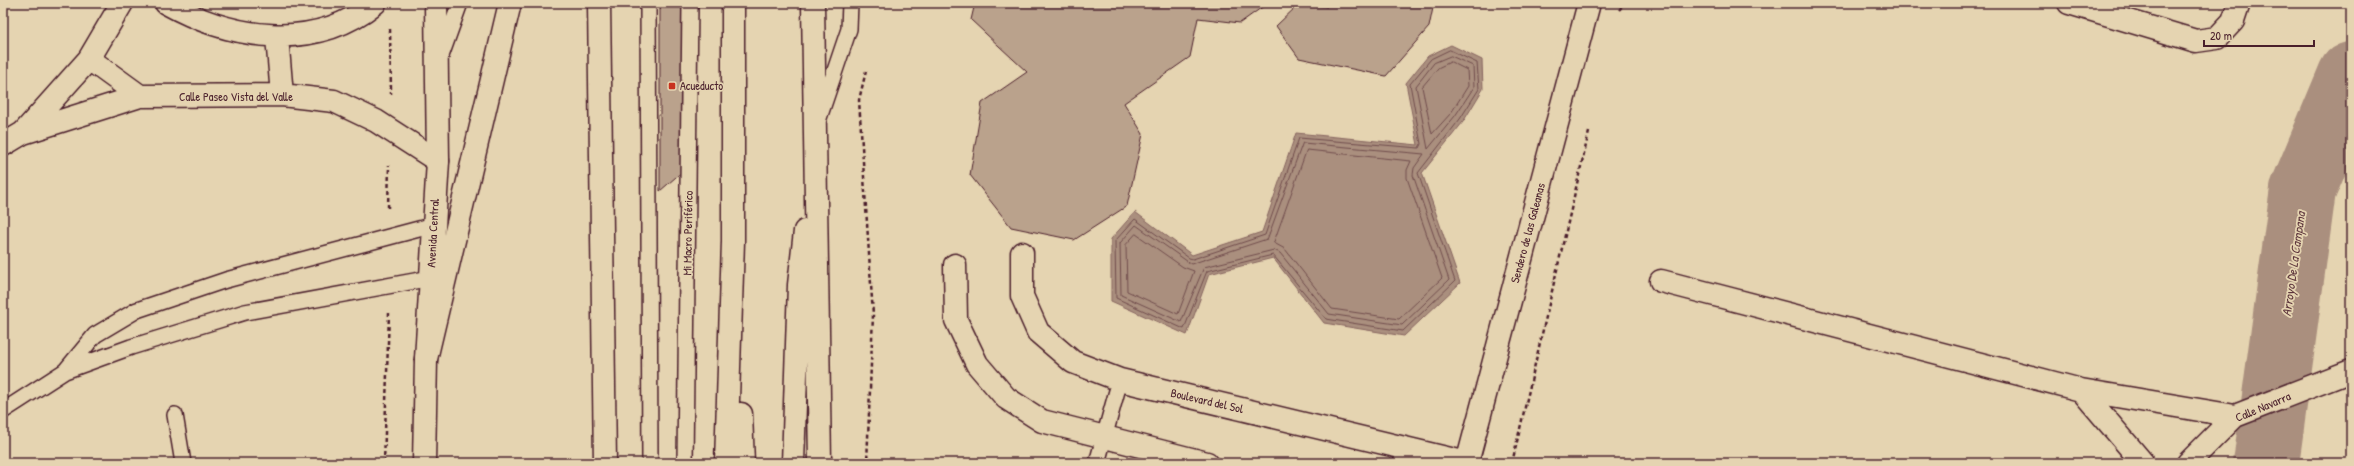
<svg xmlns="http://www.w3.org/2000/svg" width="2354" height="466" font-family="'Patrick Hand',sans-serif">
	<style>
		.water { fill: #aa8f7e; stroke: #84625d }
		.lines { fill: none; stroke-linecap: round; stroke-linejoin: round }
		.shore { stroke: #704c4c; stroke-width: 1 }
		.river { stroke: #aa8f7e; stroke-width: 66 }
		.building { fill: #baa28c; stroke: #4a1f2b }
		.lane-casing { stroke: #4a1f2b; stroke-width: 18 }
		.street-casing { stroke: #4a1f2b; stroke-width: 25 }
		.secondary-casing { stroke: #4a1f2b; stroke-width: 25 }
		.highway-casing { stroke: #4a1f2b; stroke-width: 25 }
		.path { stroke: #4a1f2b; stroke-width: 2.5; stroke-dasharray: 4 3; stroke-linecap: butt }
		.lane { stroke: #e5d4b1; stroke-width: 15 }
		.street { stroke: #e5d4b1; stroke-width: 22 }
		.secondary { stroke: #e5d4b1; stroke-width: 22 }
		.highway { stroke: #e5d4b1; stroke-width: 22 }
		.poi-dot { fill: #c8321e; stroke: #e5d4b1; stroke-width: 1.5 }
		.labels { text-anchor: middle; stroke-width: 3.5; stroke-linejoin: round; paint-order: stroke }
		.poi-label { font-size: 12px; fill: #4a1f2b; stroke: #e5d4b1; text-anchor: start }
		.street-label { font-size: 12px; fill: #4a1f2b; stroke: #e5d4b1 }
		.water-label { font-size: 13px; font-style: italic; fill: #5d353c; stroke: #e5d4b1 }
	</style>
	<rect width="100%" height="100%" fill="#e5d4b1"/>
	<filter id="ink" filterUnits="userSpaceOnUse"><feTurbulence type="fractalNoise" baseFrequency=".025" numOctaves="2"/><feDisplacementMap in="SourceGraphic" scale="8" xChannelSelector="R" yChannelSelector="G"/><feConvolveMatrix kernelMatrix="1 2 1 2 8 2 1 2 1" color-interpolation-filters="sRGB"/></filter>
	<g filter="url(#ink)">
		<path class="water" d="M1451,45l31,15 1,29 -20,33 -41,51 38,110 -56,53 -80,-13 -51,-65 -64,16 -22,61 -76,-34v-62l24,-27 57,43 70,-23 34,-99 122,12 -12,-62 22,-27z"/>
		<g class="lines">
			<path class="shore" d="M1450,50l27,13 2,26 -19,30 -42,54 37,108 -52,50 -77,-12 -53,-64 -66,16 -23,58 -68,-31 -1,-57 20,-22 54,39 4,1 72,-24 34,-97 120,10 2,-4 -11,-60 21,-25z
				M1451,56l22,10 1,21 -19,29 -27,33 -12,-63 18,-23z
				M1451,62l16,8 1,16 -17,27 -19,21 -10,-47 16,-19z
				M1303,143l121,11 -10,14 -1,7 36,105 -47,45 -73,-11 -49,-61 -6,-3 -70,17 -23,55 -60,-27 -1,-52 16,-18 55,39 76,-25z
				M1307,150l104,11 -4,9v8l35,100 -43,41 -67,-10 -47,-60 -11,-6z
				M1136,234l47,33 11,4 -16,43 -51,-23 -1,-46z"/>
			<path class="river" d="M2266,463l37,-273 48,-115"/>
		</g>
		<path class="building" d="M660,3h25l-1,167 -24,21z
			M975,3h293l-28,20 -42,-5 -8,39 -66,46 19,31 -16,72 -53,34 -63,-13 -41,-52 12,-72 45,-31 -56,-52z
			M1300,3l27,4 -3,-4h110l-5,24 -43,49 -87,-18 -23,-32z"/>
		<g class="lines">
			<g class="lane-casing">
				<path id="lane" d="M648,3l2,460
					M441,56l19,-53
					M819,118l30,-89 1,-26
					M66,370l29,-35 42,-25 89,-30 208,-55
					M3,411l62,-40 66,-24 114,-35 186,-34
					M175,415l8,48
					M685,463l5,-460
					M1097,463l23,-83
					M1401,463l5,-15"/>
			</g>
			<g class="street-casing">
				<path id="street" d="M166,3c65,36 147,50 209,0
					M2069,3l127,38 21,-3 16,-17 6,-18
					M277,37l5,58
					M89,59l51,37
					M23,133l117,-37 142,-1 52,6 42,20 62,40
					M3,145l20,-12 66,-74 33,-56
					M1022,253v43l16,36 35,30 47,18 347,83
					M955,265l1,55 21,44 29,34 36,23 165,42
					M1661,281l420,109 154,26
					M2081,390l62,73
					M1467,463l122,-460
					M2188,463l47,-47 116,-45"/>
			</g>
			<g class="secondary-casing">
				<path id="secondary" d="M813,3l7,460
					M424,463l2,-104 12,-198 -2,-158
					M793,463l6,-178 6,-54"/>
			</g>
			<g class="highway-casing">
				<path id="highway" d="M599,3l6,460
					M426,359l84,-356
					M741,414l2,49
					M726,463l7,-222v-238"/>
			</g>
			<path class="path" d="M1619,10l6,-7
				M390,29l1,65
				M866,71l-7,29 14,215 -6,148
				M388,208l1,-43
				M384,463l5,-150
				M1512,463l77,-331"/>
			<use href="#lane" class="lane"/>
			<use href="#street" class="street"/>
			<use href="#secondary" class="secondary"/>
			<use href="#highway" class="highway"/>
		</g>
	</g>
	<rect class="poi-dot" x="668" y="82" width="8" height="8" rx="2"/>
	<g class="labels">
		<g class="poi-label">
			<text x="680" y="90">Acueducto</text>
		</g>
		<g class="street-label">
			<text x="236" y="101">Calle Paseo Vista del Valle</text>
			<text transform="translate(433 233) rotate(-87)" y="4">Avenida Central</text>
			<text transform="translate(688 233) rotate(-89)" y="4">Mi Macro Periférico</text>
			<text transform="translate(1528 233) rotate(-75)" y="4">Sendero de las Galeanas</text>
			<text transform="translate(1207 401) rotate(13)" y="4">Boulevard del Sol</text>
			<text transform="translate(2263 407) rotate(-23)" y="4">Calle Navarra</text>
		</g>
		<g class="water-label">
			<text transform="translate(2293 264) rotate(-82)" y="5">Arroyo De La Campana</text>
		</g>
	</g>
	<rect width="2354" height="466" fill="none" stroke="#e5d4b1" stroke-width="16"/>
	<rect x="8" y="8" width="2338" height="450" fill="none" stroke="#4a1f2b" stroke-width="1.5" filter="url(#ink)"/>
	<path d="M2204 40v6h110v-6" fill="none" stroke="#4a1f2b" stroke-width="2"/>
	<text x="2210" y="40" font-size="12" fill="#4a1f2b" stroke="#e5d4b1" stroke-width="3" paint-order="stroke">20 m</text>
</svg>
